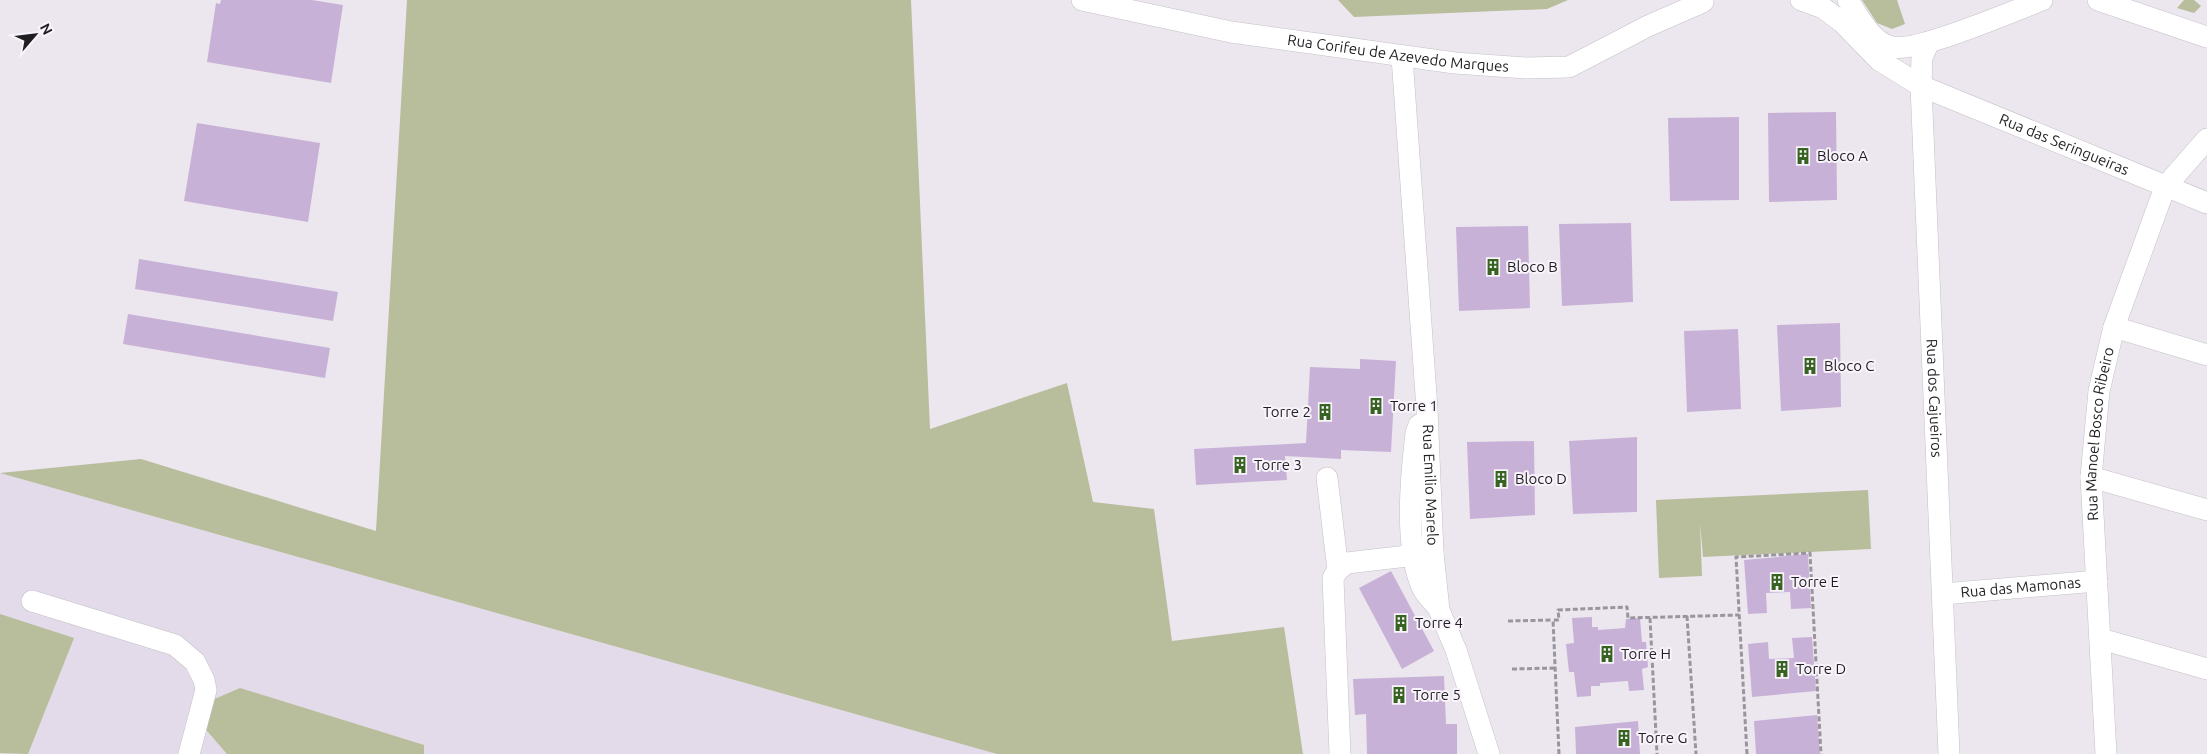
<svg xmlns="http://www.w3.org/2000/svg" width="2207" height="754" font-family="Ubuntu,sans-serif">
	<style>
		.built { fill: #e3dbe9 }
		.green { fill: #b8bd9b }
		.building { fill: #c8b1d7 }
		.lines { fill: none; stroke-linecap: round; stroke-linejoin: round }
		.minor-casing { stroke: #c4c0c7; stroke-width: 22 }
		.path { stroke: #99959b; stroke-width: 3; stroke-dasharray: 5 2.5; stroke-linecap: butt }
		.minor { stroke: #fff; stroke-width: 21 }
		.labels { text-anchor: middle; stroke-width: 4; stroke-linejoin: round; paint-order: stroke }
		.street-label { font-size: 15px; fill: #201e21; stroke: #f9f4fc }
		.poi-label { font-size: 15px; fill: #201e21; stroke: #f9f4fc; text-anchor: start }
	</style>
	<rect width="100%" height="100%" fill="#ece7ef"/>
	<path class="built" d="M0,473l997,281h-997z"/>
	<path class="green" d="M407,0h504l19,429 137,-46 26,119 61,7 18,132 112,-14 19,127h-306l-997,-281 141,-14 235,72z
		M1338,0h230l-21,9 -193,8z
		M1862,0h35l8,24 -13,5 -15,-6z
		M2184,0h10l7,6 -7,7 -17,-5z
		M1868,490l3,59 -168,8 -3,-34 2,53 -43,2 -3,-78z
		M0,614l74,24 -46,116 -28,-1z
		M240,688l184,57v9h-197l-38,-44z"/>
	<path class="building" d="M221,0h91l31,5 -12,78 -124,-21 9,-59 4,1z
		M1836,112l1,88 -68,2 -1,-89z
		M1739,117v83l-69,1 -2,-83z
		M197,123l123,20 -12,79 -124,-21z
		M1631,223l2,79 -71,4 -3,-82z
		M1528,226l2,82 -71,3 -3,-84z
		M139,259l199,33 -5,29 -198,-32z
		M128,314l202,34 -5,30 -202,-34z
		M1840,323l1,84 -60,4 -4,-86z
		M1738,329l3,80 -54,3 -3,-81z
		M1360,359l36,2 -5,91 -50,-2v9l-56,-3 2,24 -91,5 -2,-36 112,-6 4,-76 50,2z
		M1637,437v75l-64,2 -4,-73z
		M1534,441l1,74 -65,4 -3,-77z
		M1808,554l3,54 -20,1 -1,-17 -24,1 1,20 -19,1 -4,-54z
		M1391,571l43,80 -32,18 -43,-81z
		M1592,617v10h6v3l27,-2 1,-9 14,-1 2,24h4l2,25 -6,2 2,21 -15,1 -1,-10 -28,2v3h-9v10l-14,1 -3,-25h-5l-3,-28 8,-1 -2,-25z
		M1812,637l4,54 -64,6 -4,-53 20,-2 1,17 25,-1 -2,-20z
		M1444,676l2,48h11v30h-90l-1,-40 -11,1 -2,-36z
		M1817,715l3,39h-64l-2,-33z
		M1638,721l2,33h-64l-1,-27z"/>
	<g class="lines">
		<g class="minor-casing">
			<g id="minor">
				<path id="s1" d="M1082,0l149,32 224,31 71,5 43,-1 79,-41 55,-24"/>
				<path id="s2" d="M1801,0l22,8 19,14 37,38 42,26 286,117"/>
				<path d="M1848,0c10,16 24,43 44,47 24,6 122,-36 150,-47"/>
				<path d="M2098,0l109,37"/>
				<path id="s3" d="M1929,42l-7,15 -1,29 28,668"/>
				<path id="s4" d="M1402,57l25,352 6,144 6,57 17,40 33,104"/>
				<path d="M2114,327l93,28"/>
				<path d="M1419,425l-3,8c-5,43 -12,113 6,154 3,6 9,13 14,18"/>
				<path d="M2091,477l116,33"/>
				<path d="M1327,478l11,92"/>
				<path id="s5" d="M1943,594l154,-13"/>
				<path d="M32,601l143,44 20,17 9,18 2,10 -17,64"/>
				<path d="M2101,639l106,30"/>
				<path d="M1340,754l-7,-176 5,-8 9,-7 86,-10"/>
				<path id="s6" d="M2106,754l-15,-277 8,-86 15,-64 51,-140 42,-48"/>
			</g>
		</g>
		<path class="path" d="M1687,616l9,138
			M1650,618l7,136
			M1508,621l45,-1
			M1512,669l43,-1
			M1559,754l-6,-134h6l-1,-10 69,-3 1,11 111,-3
			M1747,754l-11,-197 74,-4 11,201"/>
		<use href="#minor" class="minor"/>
	</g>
	<defs>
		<g id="building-bare" transform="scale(1.35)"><path d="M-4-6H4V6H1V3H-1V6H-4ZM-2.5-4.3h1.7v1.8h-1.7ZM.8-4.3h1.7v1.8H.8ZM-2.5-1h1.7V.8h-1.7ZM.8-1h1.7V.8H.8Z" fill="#376320" stroke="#f9f4fc" stroke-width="2.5" paint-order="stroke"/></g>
	</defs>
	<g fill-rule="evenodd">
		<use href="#building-bare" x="1803" y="156"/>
		<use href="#building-bare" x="1493" y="267"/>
		<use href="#building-bare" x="1810" y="366"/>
		<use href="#building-bare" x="1376" y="406"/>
		<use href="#building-bare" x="1325" y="412"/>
		<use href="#building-bare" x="1240" y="465"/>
		<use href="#building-bare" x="1501" y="479"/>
		<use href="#building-bare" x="1777" y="582"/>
		<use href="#building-bare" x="1401" y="623"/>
		<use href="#building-bare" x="1607" y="654"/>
		<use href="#building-bare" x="1782" y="669"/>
		<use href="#building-bare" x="1399" y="695"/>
		<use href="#building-bare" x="1624" y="738"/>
	</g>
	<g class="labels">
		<g class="street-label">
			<text dy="5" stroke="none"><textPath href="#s1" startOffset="321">Rua Corifeu de Azevedo Marques</textPath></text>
			<text dy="5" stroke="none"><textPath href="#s2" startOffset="304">Rua das Seringueiras</textPath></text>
			<text dy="5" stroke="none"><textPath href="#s3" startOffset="358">Rua dos Cajueiros</textPath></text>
			<text dy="5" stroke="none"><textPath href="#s6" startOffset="321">Rua Manoel Bosco Ribeiro</textPath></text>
			<text dy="5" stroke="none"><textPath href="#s4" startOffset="429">Rua Emilio Marelo</textPath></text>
			<text dy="5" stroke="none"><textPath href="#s5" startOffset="78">Rua das Mamonas</textPath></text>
		</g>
		<g class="poi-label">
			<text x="1817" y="161">Bloco A</text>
			<text x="1507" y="272">Bloco B</text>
			<text x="1824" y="371">Bloco C</text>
			<text x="1390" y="411">Torre 1</text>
			<text x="1311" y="417" text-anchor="end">Torre 2</text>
			<text x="1254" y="470">Torre 3</text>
			<text x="1515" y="484">Bloco D</text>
			<text x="1791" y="587">Torre E</text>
			<text x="1415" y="628">Torre 4</text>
			<text x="1621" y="659">Torre H</text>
			<text x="1796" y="674">Torre D</text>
			<text x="1413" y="700">Torre 5</text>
			<text x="1638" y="743">Torre G</text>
		</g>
	</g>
	<g transform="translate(35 35) rotate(62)" stroke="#f9f4fc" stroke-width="4" paint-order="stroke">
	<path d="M0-4L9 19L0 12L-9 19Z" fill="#201e21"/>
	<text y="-8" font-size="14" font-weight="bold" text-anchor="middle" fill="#201e21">N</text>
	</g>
</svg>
